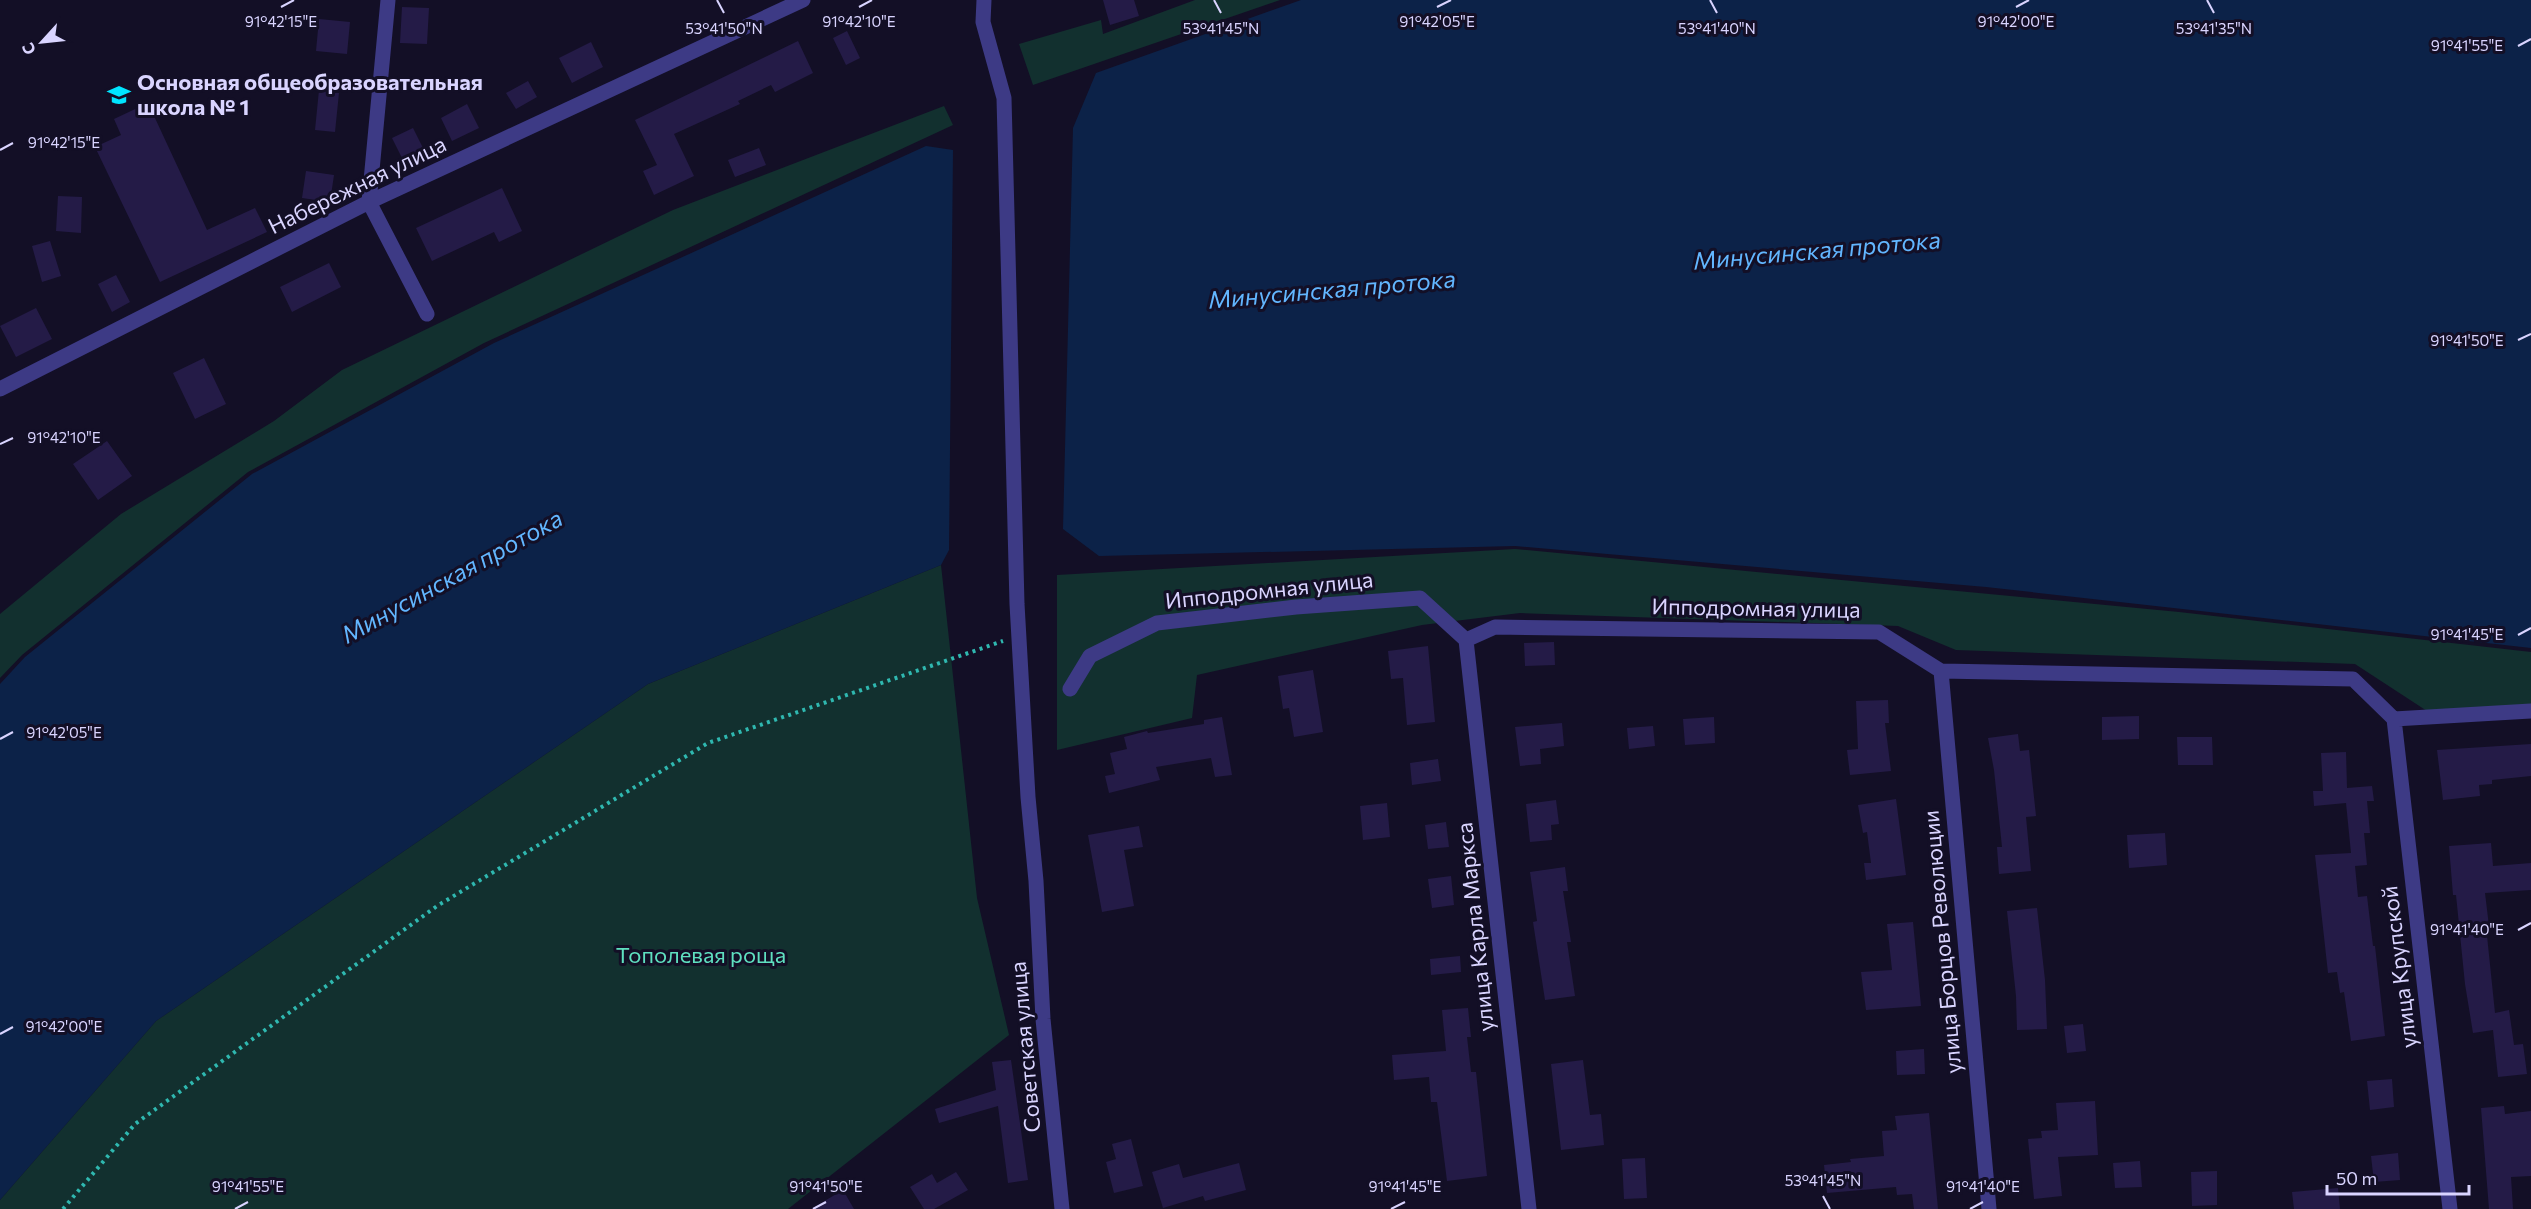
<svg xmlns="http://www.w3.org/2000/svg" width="2531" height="1209" font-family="Commissioner,sans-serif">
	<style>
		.green { fill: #12302f }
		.water { fill: #0c2248 }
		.building { fill: #241b47 }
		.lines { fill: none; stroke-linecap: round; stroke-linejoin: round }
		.path { stroke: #2fb8b0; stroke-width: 4; stroke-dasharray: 3 4.5; stroke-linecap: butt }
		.minor { stroke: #3d3a85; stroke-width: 15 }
		.ticks { fill: none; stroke: #d9d4ff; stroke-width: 2 }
		.labels { text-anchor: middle; stroke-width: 6; stroke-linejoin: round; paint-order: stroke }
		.poi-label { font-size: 22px; font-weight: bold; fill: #d9d4ff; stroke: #130f26; text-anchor: start }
		.street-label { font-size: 22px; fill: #d9d4ff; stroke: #130f26 }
		.park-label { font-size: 22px; fill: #5fe0c0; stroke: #130f26 }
		.water-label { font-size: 24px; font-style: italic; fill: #62b6ff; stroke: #130f26 }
		.ticks-label { font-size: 15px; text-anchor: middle; fill: #d9d4ff; stroke: #130f26; stroke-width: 6; stroke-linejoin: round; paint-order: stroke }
	</style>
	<rect width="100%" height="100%" fill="#130f26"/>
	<path class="green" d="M1195,0h85l-247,85 -14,-41 82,-24 2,14z
		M944,106l9,19 -469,218 -236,129 -226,183 -22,23v-64l121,-100 153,-93 68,-51 331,-160z
		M1515,549l664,63 352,40v62l-104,-3 -72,-47 -399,-14 -58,-24 -378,-13 -98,12 -225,50 -5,43 -135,32v-175z
		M941,565l36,333 32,137 -221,174h-788v-9l156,-179 492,-337z"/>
	<path class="water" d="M1301,0h1230v648l-545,-61 -471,-41 -416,10 -36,-27 10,-401 23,-55z
		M926,146l27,4 -4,400 -8,15 -293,119 -492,337 -156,179v-516l25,-27 227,-183 242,-131z"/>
	<path class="building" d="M1103,0h31l5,16 -29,9z
		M402,7l27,1 -2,36 -27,-1z
		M319,19l31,3 -3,32 -31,-3z
		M847,31l13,27 -14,7 -13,-27z
		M798,41l15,32 -38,19 -4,-7 -33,16 2,3 -66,30 20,42 -40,19 -11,-24 14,-6 -22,-45z
		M591,42l12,25 -31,16 -13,-25z
		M528,81l9,16 -21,12 -10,-16z
		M319,90l20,3 -4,39 -20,-2z
		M148,103l59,127 48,-22 12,24 -107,50 -65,-135 26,-12 -7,-16z
		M467,104l12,24 -27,13 -11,-23z
		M413,128l12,24 -21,10 -12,-24z
		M759,148l7,17 -31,12 -7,-17z
		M306,171l28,4 -4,27 -28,-4z
		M502,188l20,43 -23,11 -5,-10 -62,29 -16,-33z
		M58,196l24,1 -1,36 -25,-2z
		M50,241l11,35 -19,6 -10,-36z
		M329,263l12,24 -49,25 -12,-25z
		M116,275l14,27 -18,10 -14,-28z
		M36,308l16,31 -36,18 -16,-31z
		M204,358l22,46 -31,15 -22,-46z
		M107,441l25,35 -34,24 -25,-36z
		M1554,642l1,23 -30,1 -1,-23z
		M1428,646l7,76 -28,3 -4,-47 -12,1 -3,-28z
		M1313,670l10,62 -29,5 -5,-29 -6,1 -5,-33z
		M1888,700l1,23h-4l6,48 -41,4 -3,-25 11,-1 -2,-48z
		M2139,716v23l-37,1v-23z
		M1222,717l10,58 -17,2 -4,-19 -55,9 4,13 -51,13 -4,-17 10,-2 -5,-21 17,-4 -3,-12 23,-6 1,2 56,-9v-4z
		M1714,717l1,26 -30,2 -2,-26z
		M1562,723l2,23 -24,3 1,15 -21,2 -5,-39z
		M1653,726l2,20 -26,3 -2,-21z
		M2018,734l2,17 9,-1 7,66 -10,1 5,54 -32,3 -2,-27h5l-8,-77 -6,-32z
		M2177,737h35l1,28h-35z
		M2531,744v32l-39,4v4l-13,1 1,11 -37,4 -6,-50z
		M2346,752l1,36 25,-2 2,15h-7l3,32h-6l3,32 -12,1 3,31 9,-1 6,50h2l10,90 -34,5 -7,-49 -4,1 -3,-21 -9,1 -13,-118 36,-2 -5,-50 -32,3 -1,-15h10l-2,-38z
		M1438,759l3,22 -29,4 -2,-22z
		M1896,799l10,76 -40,5 -2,-17h7l-4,-31 -4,1 -5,-28z
		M1556,800l3,24 -8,1 1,15 -22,2 -4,-38z
		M1387,803l3,34 -27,3 -3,-34z
		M1446,822l3,25 -21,2 -3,-24z
		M1139,826l4,21 -19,3 10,56 -32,6 -14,-77z
		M2165,833l2,32 -38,3 -2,-33z
		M2491,843l2,23 38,-3v27l-46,3 4,33h-3l9,87 14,-3 5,35 9,-1 4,30 -29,3 -5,-47 -20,3 -8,-49 -9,-89h-3l-4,-49z
		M1565,867l3,24h-5l8,51h-4l8,54 -30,4 -12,-78 4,-1 -7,-49z
		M1451,876l3,29 -22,3 -4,-29z
		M2037,908l8,72 2,49 -30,1 -1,-34 -9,-85z
		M1913,922l8,84 -55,4 -5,-38 31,-2 -5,-46z
		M1460,956l1,16 -30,3 -1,-16z
		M1468,1008l3,29h-4l4,35h5l11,104 -40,5 -10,-79h-6l-2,-25 -35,3 -2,-25 54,-4 -4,-41z
		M2083,1024l3,27 -19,2 -3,-27z
		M1924,1049l1,25 -28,1 -1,-24z
		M1011,1060l17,120 -20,3 -10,-77 -59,17 -4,-14 61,-19 -4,-28z
		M1583,1060l7,55 11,-1 3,31 -43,5 -10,-86z
		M2392,1079l2,28 -24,3 -3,-29z
		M2095,1101l3,54 -40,2 4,39 -28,3 -6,-60 14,-1 -1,-7 17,-1 -2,-27z
		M2504,1106l1,8 26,-3v65l-20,1 2,32h-24l-8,-101z
		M1929,1113l9,96h-24l-2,-15 -15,1 -1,-8 -69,6 -3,-28 27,-3 -1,-3 34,-3 -2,-25 15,-1 -2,-14z
		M1131,1139l12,47 -29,7 -8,-31 10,-3 -4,-15z
		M2398,1153l2,27 -26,2 -3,-26z
		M1645,1158l2,40 -23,1 -2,-40z
		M2140,1161l2,26 -27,1 -2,-25z
		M1239,1163l7,27 -41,11 -2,-5 -40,12 -11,-36 27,-8 4,14z
		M2217,1171v34l-25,1 -1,-34z
		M956,1172l12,18 -34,19h-10l-14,-22 22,-13 5,9z
		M2338,1188l2,21h-46l-2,-17z
		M843,1190l11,19h-43z"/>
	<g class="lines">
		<path class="path" d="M63,1209l72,-85 302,-218 271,-163 295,-102"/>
		<path class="minor" d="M388,0l-19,202 58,112
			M984,0l-1,22 21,76 13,506 11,193 8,84 7,138 19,190
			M0,389l369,-187 434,-202
			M1466,640l63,569
			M1941,671l48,538
			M1070,689l20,-33 67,-33 139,-16 124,-9 46,42 29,-13 384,5 62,39 412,8 41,40 137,-8
			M2394,719l56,490"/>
	</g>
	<path class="ticks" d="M717,0l7,13M1214,0l7,13M1710,0l7,13M2207,0l7,13M281,7l13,-7M859,7l13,-7M1437,7l14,-7M2016,7l13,-7M2518,46l13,-7M0,150l13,-7M2518,340l13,-6M0,444l13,-6M2518,635l13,-7M0,739l13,-7M2518,930l13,-7M0,1034l13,-7M1823,1196l7,13M235,1209l13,-7M813,1209l13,-7M1391,1209l14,-7M1970,1209l13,-7"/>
	<defs>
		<g id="school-bare" transform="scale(1.8)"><path d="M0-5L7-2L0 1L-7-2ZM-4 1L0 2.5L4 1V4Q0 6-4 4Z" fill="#00e5ff" stroke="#130f26" stroke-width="2.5" paint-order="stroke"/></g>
	</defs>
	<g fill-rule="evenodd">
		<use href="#school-bare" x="119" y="95"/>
	</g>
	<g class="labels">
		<g class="poi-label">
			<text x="137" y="90">Основная общеобразовательная<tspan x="137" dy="25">школа № 1</tspan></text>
		</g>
		<g class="street-label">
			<text transform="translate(357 185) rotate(-26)" y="8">Набережная улица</text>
			<text transform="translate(1269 590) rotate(-6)" y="8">Ипподромная улица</text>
			<text transform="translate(1756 608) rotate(1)" y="8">Ипподромная улица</text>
			<text transform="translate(1475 927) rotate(-96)" y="8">улица Карла Маркса</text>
			<text transform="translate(1942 942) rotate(-95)" y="8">улица Борцов Революции</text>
			<text transform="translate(2399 967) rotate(-97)" y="8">улица Крупской</text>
			<text transform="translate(1025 1047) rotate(-95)" y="8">Советская улица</text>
		</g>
		<g class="park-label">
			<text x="701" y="963">Тополевая роща</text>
		</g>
		<g class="water-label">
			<text transform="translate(1817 251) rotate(-5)" y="8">Минусинская протока</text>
			<text transform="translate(1332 290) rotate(-5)" y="8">Минусинская протока</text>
			<text transform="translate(452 577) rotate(-29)" y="8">Минусинская протока</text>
		</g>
	</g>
	<g class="ticks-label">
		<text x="281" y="27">91°42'15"E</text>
		<text x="859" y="27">91°42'10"E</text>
		<text x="1437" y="27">91°42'05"E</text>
		<text x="2016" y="27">91°42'00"E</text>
		<text x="724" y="34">53°41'50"N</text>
		<text x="1221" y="34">53°41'45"N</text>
		<text x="1717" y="34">53°41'40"N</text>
		<text x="2214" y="34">53°41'35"N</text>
		<text x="2467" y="51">91°41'55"E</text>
		<text x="64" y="148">91°42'15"E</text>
		<text x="2467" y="346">91°41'50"E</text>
		<text x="64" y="443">91°42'10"E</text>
		<text x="2467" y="640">91°41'45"E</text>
		<text x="64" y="738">91°42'05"E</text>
		<text x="2467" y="935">91°41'40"E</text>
		<text x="64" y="1032">91°42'00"E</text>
		<text x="1823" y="1186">53°41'45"N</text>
		<text x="248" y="1192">91°41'55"E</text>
		<text x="826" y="1192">91°41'50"E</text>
		<text x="1405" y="1192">91°41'45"E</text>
		<text x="1983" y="1192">91°41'40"E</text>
	</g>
	<g transform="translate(42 42) rotate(243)" stroke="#130f26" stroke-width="4.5" paint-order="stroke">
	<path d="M0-4.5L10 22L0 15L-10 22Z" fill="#d9d4ff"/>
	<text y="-9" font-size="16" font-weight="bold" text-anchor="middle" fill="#d9d4ff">С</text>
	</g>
	<path d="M2327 1185v9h142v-9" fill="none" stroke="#d9d4ff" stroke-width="3"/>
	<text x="2336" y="1185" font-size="18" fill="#d9d4ff" stroke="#130f26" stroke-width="4.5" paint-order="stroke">50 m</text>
</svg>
